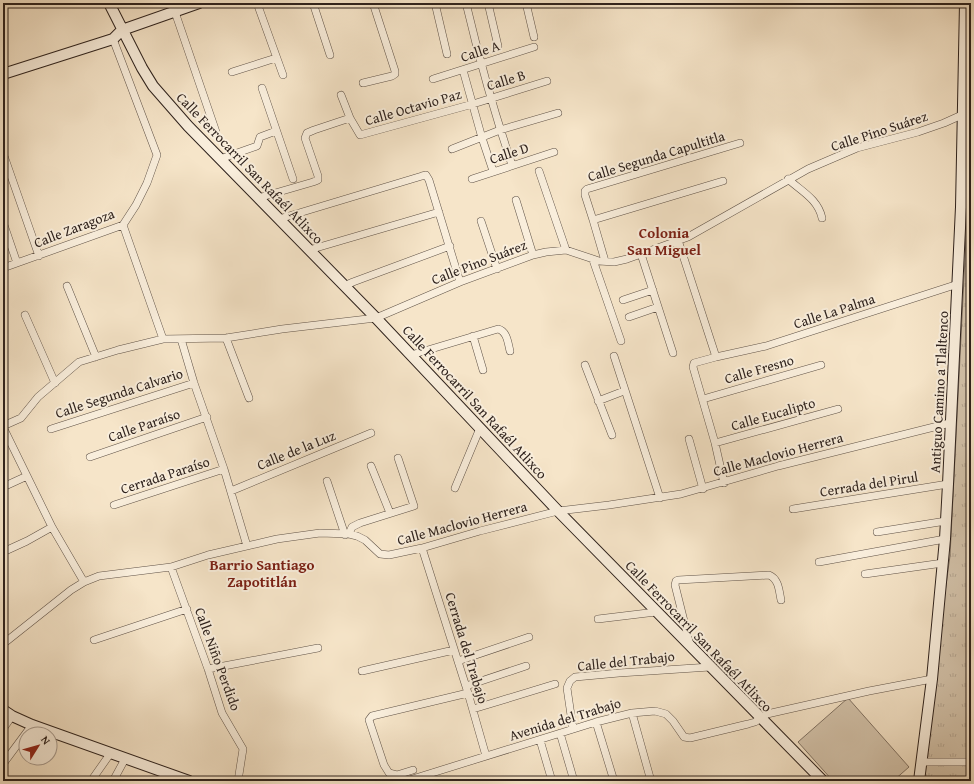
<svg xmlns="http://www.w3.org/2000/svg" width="974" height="784" font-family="'Gentium Book Plus',serif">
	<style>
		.grass { fill: url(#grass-tufts); stroke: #817364 }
		.pitch { fill: #d4c4ac; stroke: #817364 }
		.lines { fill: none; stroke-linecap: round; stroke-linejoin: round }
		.street-casing { stroke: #605348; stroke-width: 8 }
		.secondary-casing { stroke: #2e221d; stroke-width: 12 }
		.street { stroke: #f9eedc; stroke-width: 7 }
		.secondary { stroke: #f9eedc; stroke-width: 10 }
		.labels { text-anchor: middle; stroke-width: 4; stroke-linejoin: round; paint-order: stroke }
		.street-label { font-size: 14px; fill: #2e221d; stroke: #f9eedc }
		.neighbourhood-label { font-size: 15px; font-weight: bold; fill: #7a1f14; stroke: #f9eedc }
	</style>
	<defs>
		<pattern id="grass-tufts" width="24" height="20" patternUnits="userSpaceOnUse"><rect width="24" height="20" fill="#d4c4ac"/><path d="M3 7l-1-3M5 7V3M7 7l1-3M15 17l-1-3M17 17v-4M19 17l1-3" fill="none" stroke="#b6a894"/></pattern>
	</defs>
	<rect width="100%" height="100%" fill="#f6e5c9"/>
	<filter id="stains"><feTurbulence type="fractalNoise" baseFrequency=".005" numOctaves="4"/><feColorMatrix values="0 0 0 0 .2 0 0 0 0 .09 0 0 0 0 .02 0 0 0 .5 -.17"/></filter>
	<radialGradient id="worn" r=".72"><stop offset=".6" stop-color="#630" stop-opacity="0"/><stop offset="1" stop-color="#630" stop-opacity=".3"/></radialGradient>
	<path class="grass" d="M970,3h1v778h-52l31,-225 21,-417z"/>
	<path class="pitch" d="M848,698l61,69 -16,14h-60l-35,-39z"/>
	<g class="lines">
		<g class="street-casing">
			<path id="street" d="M257,3l26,72
				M313,3l17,52
				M435,3l12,51
				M466,3c13,55 28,109 46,162
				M488,3l10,43
				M526,3l8,34
				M175,12l41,120
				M463,70l19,68 11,33
				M232,72l44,-14
				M433,79l101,-32
				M363,83l29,-7 3,-2v-3l-22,-68
				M262,88l31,91
				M341,95l9,23 10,17 113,-31 74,-23
				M452,149l48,-19 58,-17
				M3,153l36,103
				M220,159l37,-13 3,-9 16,-6
				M539,171l27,79
				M472,179l82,-27
				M788,179c13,12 30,20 34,39
				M258,198l55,-16 5,-2v-4l-13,-38 2,-5 7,-3 36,-12
				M516,200l17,55
				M279,219l143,-43 4,-1 3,5 31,102
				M593,220l-8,-25v-4l2,-2 153,-46
				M481,221l16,48
				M3,222l14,41
				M123,225l40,114
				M678,240l38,117 -22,6 -1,4 22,76 9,40
				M309,250l130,-38
				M641,254l32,99
				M593,260l28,81
				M605,261l-12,-41 130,-39
				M3,268l120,-43 13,-20 11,-22 10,-28 -44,-116
				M67,286l29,71
				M344,286l9,-4 97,-36
				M623,300l30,-10
				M25,315l30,68
				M629,317l29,-10
				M473,336l10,34
				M226,338l23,60
				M181,339l13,44 30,86 23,77
				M411,355l87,-26c9,2 10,14 12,22
				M614,356l46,142
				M716,357l50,-11 192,-62
				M585,365l27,70
				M703,399l118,-34
				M598,401l26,-10
				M3,426l18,-8 17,-21 41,-35 39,-12 45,-11 63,-1 56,-9 94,-11 84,-36 73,-27 13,-3 20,-2 33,11 15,1 13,-3 61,-22 120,-68 49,-21 61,-16 26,-9 20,-9
				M3,427l49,100 32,55
				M51,429l143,-46
				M689,439l14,50
				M715,443l123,-34
				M90,457l117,-40
				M371,466l19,47
				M327,481l18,54
				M3,487l24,-11
				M455,488l25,-60
				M231,491l140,-58
				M114,505l110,-36
				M793,509l155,-25
				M877,532l69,-11
				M349,534l3,-7 8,-4 54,-17 -16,-48
				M422,548l46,145 18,63
				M3,552l24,-11 25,-14
				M819,562l126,-23
				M171,567l37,102 14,44 21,36 -5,32
				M865,574l78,-11
				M598,619l58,-7
				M94,640l93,-31
				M3,644l68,-54 13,-8 15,-6 72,-9 37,-12 69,-16 43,-6 29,1 8,2 8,4 15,14 9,1 33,-7 58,-17 78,-20 51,-6 72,-11 97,-28 172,-43
				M690,645l-15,-60 1,-4 2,-1 91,-5c10,4 10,16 12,25
				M458,661l71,-24
				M208,669l110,-21
				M362,671l92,-21
				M466,686l60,-20
				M473,709l82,-25
				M632,713l19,68
				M596,722l18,59
				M3,729l9,-13
				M573,729l-6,-41 3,-7 5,-4 44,-4 91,-6
				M560,733l14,48
				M540,740l12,41
				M922,762h49
				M3,764l29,-39
				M413,770l-16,5 -8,-2 -5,-8 -15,-45 3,-4 96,-23
				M91,781l19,-27
				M113,781l12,-22
				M406,781l190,-59 36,-9 23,-2 11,3 7,7 11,16 6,1 58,-14 7,-2 12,-8 102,-23 63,-12"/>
		</g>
		<g class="secondary-casing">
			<path id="secondary" d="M109,3l33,65 11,18 35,40 188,192 182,193 265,270
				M3,74l110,-35 9,-9 77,-27
				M3,710l9,6 20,9 157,56
				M919,781l13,-102 13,-140 3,-55 13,-277 4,-204"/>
		</g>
		<use href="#street" class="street"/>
		<use href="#secondary" class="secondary"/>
	</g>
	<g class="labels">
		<g class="street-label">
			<text transform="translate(480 51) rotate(-18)" y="5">Calle A</text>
			<text transform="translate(506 80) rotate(-17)" y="5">Calle B</text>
			<text transform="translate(413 107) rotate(-16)" y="5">Calle Octavio Paz</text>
			<text transform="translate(879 131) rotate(-18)" y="5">Calle Pino Suárez</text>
			<text transform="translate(509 153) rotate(-18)" y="5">Calle D</text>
			<text transform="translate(656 156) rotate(-17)" y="5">Calle Segunda Capultitla</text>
			<text transform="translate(250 168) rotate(46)" y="5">Calle Ferrocarril San Rafaél Atlixco</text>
			<text transform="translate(74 228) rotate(-21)" y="5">Calle Zaragoza</text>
			<text transform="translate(479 262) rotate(-21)" y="5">Calle Pino Suárez</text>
			<text transform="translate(834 311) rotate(-18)" y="5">Calle La Palma</text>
			<text transform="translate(759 369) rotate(-16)" y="5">Calle Fresno</text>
			<text transform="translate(939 392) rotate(-87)" y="5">Antiguo Camino a Tlaltenco</text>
			<text transform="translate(119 393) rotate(-18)" y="5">Calle Segunda Calvario</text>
			<text transform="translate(475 402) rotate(47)" y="5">Calle Ferrocarril San Rafaél Atlixco</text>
			<text transform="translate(773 414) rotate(-16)" y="5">Calle Eucalipto</text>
			<text transform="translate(144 425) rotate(-19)" y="5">Calle Paraíso</text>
			<text transform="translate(296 450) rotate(-22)" y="5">Calle de la Luz</text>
			<text transform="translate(778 454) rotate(-15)" y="5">Calle Maclovio Herrera</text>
			<text transform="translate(165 475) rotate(-18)" y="5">Cerrada Paraíso</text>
			<text transform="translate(869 484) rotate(-9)" y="5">Cerrada del Pirul</text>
			<text transform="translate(462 523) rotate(-15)" y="5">Calle Maclovio Herrera</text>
			<text transform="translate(699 636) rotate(46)" y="5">Calle Ferrocarril San Rafaél Atlixco</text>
			<text transform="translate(467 648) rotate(73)" y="5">Cerrada del Trabajo</text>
			<text transform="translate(218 659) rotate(70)" y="5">Calle Niño Perdido</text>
			<text transform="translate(626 661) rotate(-6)" y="5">Calle del Trabajo</text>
			<text transform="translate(565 719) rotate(-17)" y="5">Avenida del Trabajo</text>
		</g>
		<g class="neighbourhood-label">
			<text x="664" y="238">Colonia<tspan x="664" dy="17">San Miguel</tspan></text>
			<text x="262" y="570">Barrio Santiago<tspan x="262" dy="17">Zapotitlán</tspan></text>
		</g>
	</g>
	<rect width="974" height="784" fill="none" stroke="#f6e5c9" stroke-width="16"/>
	<rect x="4" y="4" width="966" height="776" fill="none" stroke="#2e221d" stroke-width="2"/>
	<rect x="8" y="8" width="958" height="768" fill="none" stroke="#2e221d"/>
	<g transform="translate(38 746) rotate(53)"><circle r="19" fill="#f9eedc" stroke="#a89c90"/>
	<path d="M0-3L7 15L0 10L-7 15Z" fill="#8f2418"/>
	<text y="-6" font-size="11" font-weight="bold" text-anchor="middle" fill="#2e221d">N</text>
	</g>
	<rect width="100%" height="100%" filter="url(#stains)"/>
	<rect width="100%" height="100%" fill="url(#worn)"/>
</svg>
